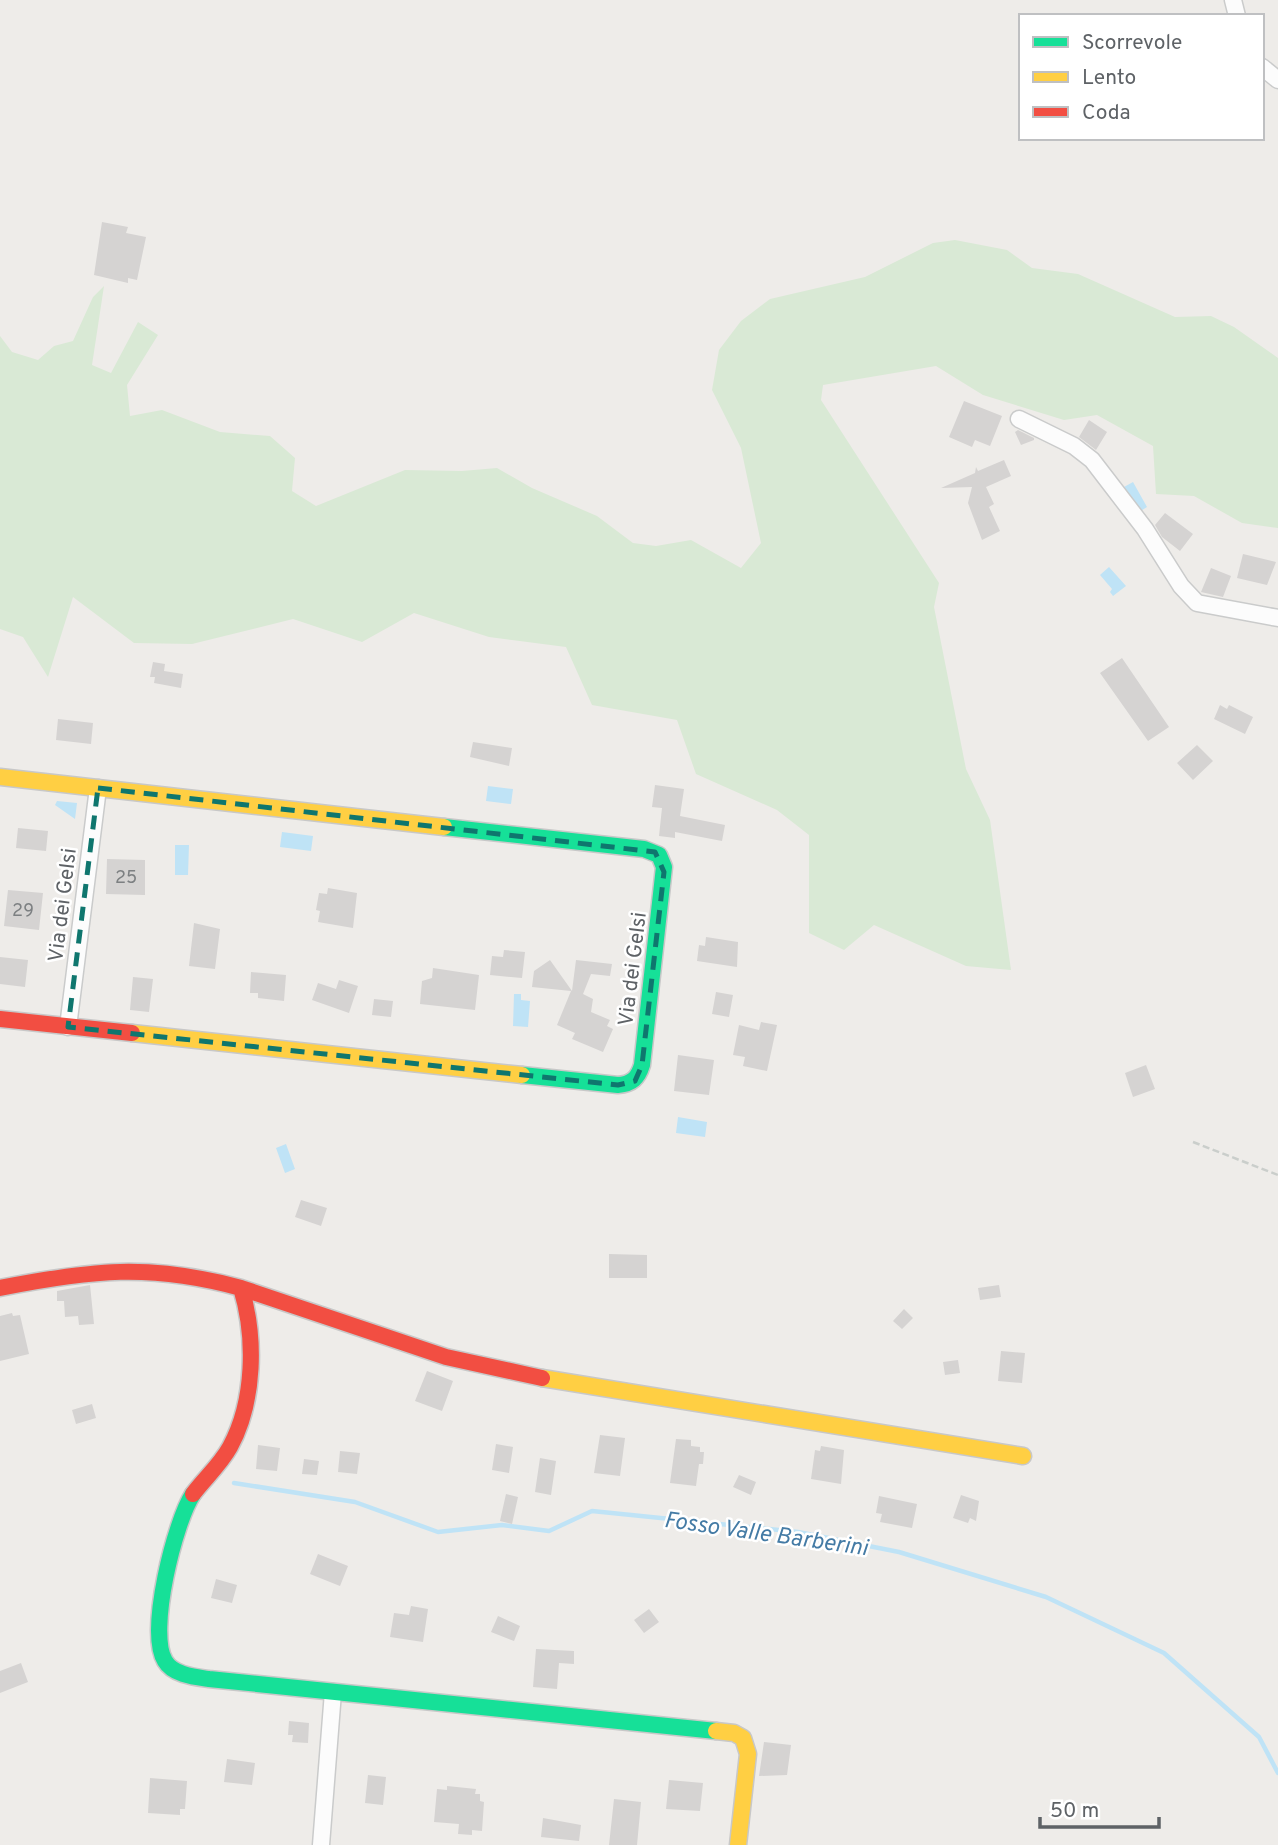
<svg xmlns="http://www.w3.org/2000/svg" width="1278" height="1845" font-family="Overpass,sans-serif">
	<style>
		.green { fill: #d9e9d5 }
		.water { fill: #bfe3f6 }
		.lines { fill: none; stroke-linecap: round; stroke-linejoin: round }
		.stream { stroke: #bfe3f6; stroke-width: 4.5 }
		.building { fill: #d5d3d2 }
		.street-casing { stroke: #cacbcb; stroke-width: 19 }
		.fast-casing { stroke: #c8c8c8; stroke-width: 19 }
		.slow-casing { stroke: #c8c8c8; stroke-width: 19 }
		.jam-casing { stroke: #c8c8c8; stroke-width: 19 }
		.path { stroke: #cacecb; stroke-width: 2.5; stroke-dasharray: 7 3.5; stroke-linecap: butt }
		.street { stroke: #fcfcfc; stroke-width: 16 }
		.fast { stroke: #16e098; stroke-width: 16 }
		.slow { stroke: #ffcf43; stroke-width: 16 }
		.jam { stroke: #f24e42; stroke-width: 16 }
		.marked { fill: none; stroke: #0f766e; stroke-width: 5; stroke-dasharray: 14 9; stroke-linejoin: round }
		.labels { text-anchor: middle; stroke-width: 5; stroke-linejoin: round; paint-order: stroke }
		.number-label { font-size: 18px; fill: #7d8082 }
		.street-label { font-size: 21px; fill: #5e6266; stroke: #fff }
		.water-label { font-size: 23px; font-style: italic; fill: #447ba5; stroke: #fff }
	</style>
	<rect width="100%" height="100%" fill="#eeece9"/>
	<path class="green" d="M955,240l52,10 25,18 46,6 97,43 36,-1 23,11 44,31v170l-36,-5 -48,-27 -38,-2 -3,-48 -56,-31 -33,5 -81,-25 -47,-29 -113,19 -2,15 118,183 -5,24 32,162 24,51 21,150 -45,-4 -92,-41 -30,25 -35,-17v-98l-32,-25 -81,-36 -19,-54 -85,-15 -26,-58 -77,-10 -75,-24 -52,29 -69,-23 -101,25 -58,-1 -61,-46 -25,80 -25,-40 -23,-8v-293l12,16 26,8 16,-14 19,-5 20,-44 11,-11 -12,79 19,8 27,-51 20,13 -31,50 3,31 32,-6 58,22 50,4 25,22 -3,33 24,15 89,-36 57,1 35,-3 35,20 65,28 36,27 23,3 35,-6 50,28 20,-25 -20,-95 -29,-58 7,-40 22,-29 29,-22 95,-22 68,-34z"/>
	<path class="water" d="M1133,482l14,25 -8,5 -15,-25z
		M1109,567l17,19 -13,10 -3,-4 2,-3 -12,-14z
		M488,786l25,3 -2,15 -25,-3z
		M57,801l20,2 -2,16 -20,-14z
		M282,832l31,4 -2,15 -31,-4z
		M175,845h14l-1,30h-13z
		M514,994h7v6l9,1 -2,26 -15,-1z
		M678,1117l29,5 -2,15 -29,-4z
		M286,1144l9,25 -10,4 -9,-25z"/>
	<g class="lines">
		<path class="stream" d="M234,1483l121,19 83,30 64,-7 47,6 43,-20 206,21 101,20 147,45 118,56 95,84 19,36"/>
	</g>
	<path class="building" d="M102,222l26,5 -2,6 20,4 -9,43 -9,-2v5l-34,-8z
		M964,401l38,15 -12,30 -15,-6 -3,7 -23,-10z
		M1089,420l18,12 -11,18 -17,-13z
		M1018,430l16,8v2l-13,5 -6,-13z
		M1004,460l7,16 -25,11 8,17 -5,3 11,24 -18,9 -14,-37 4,-16 -31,1 34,-15 1,-6 2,4z
		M1165,513l28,21 -13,17 -18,-14 -7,-12z
		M1243,554l33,8 -9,23 -30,-7z
		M1211,568l20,8 -8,21 -22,-5z
		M1122,658l47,69 -21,14 -48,-68z
		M153,662l12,2 -1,7 19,3 -2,14 -27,-5 1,-6h-5z
		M1220,705l7,4 2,-4 24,12 -8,17 -31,-15z
		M58,719l35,4 -2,21 -35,-4z
		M473,742l39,6 -3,18 -39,-9z
		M1197,745l16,16 -20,19 -16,-17z
		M655,785l29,4 -4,27 45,9 -3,16 -47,-9v6l-16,-2 3,-28 -10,-1z
		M18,828l30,3 -2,20 -30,-3z
		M107,859l38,1v35l-39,-1z
		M328,888l29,5 -4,35 -35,-6 2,-11 -4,-1 3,-17 8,1z
		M8,890l35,3 -4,37 -35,-4z
		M194,923l26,6 -5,40 -26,-3z
		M706,937l32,5 -1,25 -40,-6 2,-16 6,1z
		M504,950l21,2 -3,26 -32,-3 2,-19 11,1z
		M0,957l28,3 -3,27 -25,-3z
		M550,960l22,31 4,-31 36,4 -2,12 -19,-2 -8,20 10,5 -2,13 19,8 -3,6 6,3 -10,23 -31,-13 3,-6 -18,-8 14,-34 -39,-4 2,-16z
		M433,968l46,7 -4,35 -55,-6 2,-23 10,-3z
		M251,972l35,3 -2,26 -26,-3v-5h-8z
		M133,977l20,2 -4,33 -19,-2z
		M339,980l19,6 -9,27 -37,-13 6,-17 18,6z
		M716,992l17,3 -4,22 -17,-3z
		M374,999l19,2 -2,16 -19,-2z
		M761,1022l16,3 -10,46 -24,-5 2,-9 -12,-2 6,-30 20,5z
		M678,1055l36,5 -5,35 -35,-4z
		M1146,1065l9,24 -22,8 -8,-24z
		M301,1200l26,8 -6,18 -26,-9z
		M609,1254l38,1v23h-38z
		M90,1285l4,39 -15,1 -1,-9 -13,1 -1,-16h-7v-10z
		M999,1285l2,12 -21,3 -2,-12z
		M904,1309l9,9 -11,11 -9,-8z
		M12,1313l1,3 7,-1 9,39 -29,7v-45z
		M1001,1351l24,2 -3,30 -24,-2z
		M958,1360l2,13 -15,2 -2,-13z
		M427,1371l26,10 -11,30 -27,-10z
		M92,1404l4,14 -20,6 -4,-14z
		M600,1435l25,3 -5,38 -26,-3z
		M676,1439l15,1v6l9,1v5h4l-1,12h-4l-3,22 -26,-3z
		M496,1444l17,3 -4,26 -17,-3z
		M258,1445l22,3 -3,23 -21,-2z
		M821,1446l23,4 -3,34 -30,-5 4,-29 5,1z
		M340,1451l20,2 -3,21 -19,-2z
		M540,1458l16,3 -5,34 -16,-3z
		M304,1459l15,2 -2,14 -15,-1z
		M739,1475l17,7 -5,13 -18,-8z
		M506,1494l12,3 -6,27 -12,-3z
		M961,1495l18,6 -3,20 -6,-3 -2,5 -15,-5z
		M879,1496l38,8 -5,24 -32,-6 2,-8 -6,-1z
		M318,1554l30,12 -8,20 -30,-12z
		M216,1579l21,6 -5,18 -21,-5z
		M411,1606l17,3 -5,33 -33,-5 4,-24 15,2z
		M649,1609l10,13 -15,11 -10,-13z
		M498,1616l22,10 -6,15 -23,-9z
		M536,1649l38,2v13l-15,-1 -2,26 -24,-2z
		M21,1663l7,19 -28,11v-22z
		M289,1721l20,2 -1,20 -16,-1 1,-7h-5z
		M764,1742l27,3 -4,30 -28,1z
		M227,1759l28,4 -3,22 -28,-3z
		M368,1775l18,2 -3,28 -18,-2z
		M150,1778l37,3 -2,28h-5v6l-32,-2z
		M669,1780l34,3 -3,28 -34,-2z
		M447,1786l29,3 -1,5h5v7l4,1 -2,29 -10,-1v5l-14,-1 1,-10 -25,-2 3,-33 10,1z
		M614,1799l27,3 -4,43h-28z
		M543,1818l38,7 -2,16 -38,-4z"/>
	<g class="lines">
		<g class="street-casing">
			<path id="street" d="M1233,0l4,16
				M1262,67l16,13
				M1019,419l55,27 18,14 53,69 36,57 16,17 81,15
				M68,1027l30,-239
				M321,1845l12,-153"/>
		</g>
		<g class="fast-casing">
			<path id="fast" d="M444,827l200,22 15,6 5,12 -22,198c-4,13 -10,19 -24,20l-96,-10
				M193,1494c-18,27 -46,138 -28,167 8,14 30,16 44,18l507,52"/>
		</g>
		<g class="slow-casing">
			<path id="slow" d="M0,777l444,50
				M132,1033l390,42
				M542,1378l481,78
				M716,1731l18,2 9,5 5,16 -10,91"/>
		</g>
		<g class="jam-casing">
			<path id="jam" d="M0,1019l132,14
				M0,1288c91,-18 150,-25 241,0 15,49 14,113 -11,159 -10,18 -25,31 -37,47
				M241,1288l205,69 96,21"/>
		</g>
		<path class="path" d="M1193,1142l85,33"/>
		<use href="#street" class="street"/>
		<use href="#fast" class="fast"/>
		<use href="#slow" class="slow"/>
		<use href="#jam" class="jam"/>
	</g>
	<path class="marked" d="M98,788l557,64 9,20 -22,193 -7,16 -17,4 -550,-58z"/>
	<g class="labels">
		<g class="number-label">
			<text x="126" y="883">25</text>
			<text x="23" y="916">29</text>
		</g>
		<g class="street-label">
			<text transform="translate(62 905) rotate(-83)" y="7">Via dei Gelsi</text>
			<text transform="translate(632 969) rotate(-83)" y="7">Via dei Gelsi</text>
		</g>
		<g class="water-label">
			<text transform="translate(766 1533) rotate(8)" y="8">Fosso Valle Barberini</text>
		</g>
	</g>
	<rect x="1019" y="14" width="245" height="126" fill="#ffffff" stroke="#bfc0c2" stroke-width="2"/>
	<rect x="1033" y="37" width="35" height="10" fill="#16e098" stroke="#bfc0c2" stroke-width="2"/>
	<text x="1082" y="49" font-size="21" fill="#5e6266">Scorrevole</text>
	<rect x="1033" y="72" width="35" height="10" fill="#ffcf43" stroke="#bfc0c2" stroke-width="2"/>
	<text x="1082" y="84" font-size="21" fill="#5e6266">Lento</text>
	<rect x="1033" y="107" width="35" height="10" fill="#f24e42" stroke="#bfc0c2" stroke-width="2"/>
	<text x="1082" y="119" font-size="21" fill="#5e6266">Coda</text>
	<path d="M1040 1817v10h119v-10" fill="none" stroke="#5e6266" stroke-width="3.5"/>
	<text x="1050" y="1817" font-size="21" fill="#5e6266" stroke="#ffffff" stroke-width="5" paint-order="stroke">50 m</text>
</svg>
